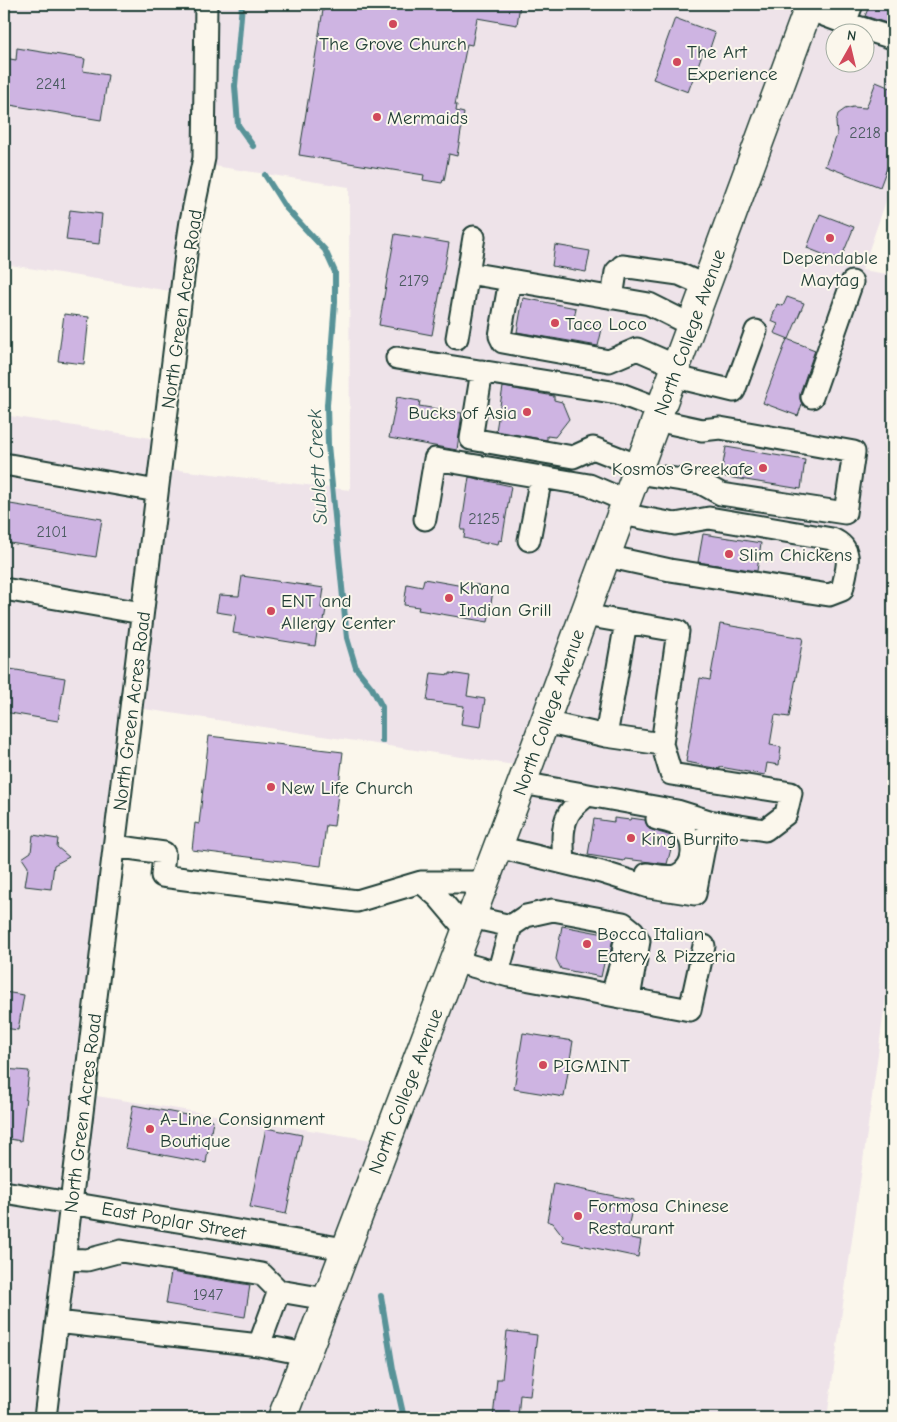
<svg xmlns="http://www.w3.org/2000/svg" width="897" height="1422" font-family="'Comic Neue',sans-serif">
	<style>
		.built { fill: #eee3e9; fill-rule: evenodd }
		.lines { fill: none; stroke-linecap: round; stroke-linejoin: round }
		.stream { stroke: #589398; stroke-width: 6 }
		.building { fill: #ceb4e2; stroke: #1f3d34 }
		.minor-casing { stroke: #1f3d34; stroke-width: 25 }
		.major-casing { stroke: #1f3d34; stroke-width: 31 }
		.minor { stroke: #fbf7ec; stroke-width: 21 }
		.major { stroke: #fbf7ec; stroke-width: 28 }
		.poi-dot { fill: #d1495b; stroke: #fbf7ec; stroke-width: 2 }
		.labels { text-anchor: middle; stroke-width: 4; stroke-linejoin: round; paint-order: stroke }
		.number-label { font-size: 16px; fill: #4b5b60 }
		.poi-label { font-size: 19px; fill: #1f3d34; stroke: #fbf7ec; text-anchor: start }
		.street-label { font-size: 19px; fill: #1f3d34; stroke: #fbf7ec }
		.water-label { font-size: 20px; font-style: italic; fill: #325a55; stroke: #fbf7ec }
	</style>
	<rect width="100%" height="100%" fill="#fbf7ec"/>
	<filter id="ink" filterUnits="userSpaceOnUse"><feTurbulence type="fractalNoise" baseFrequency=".02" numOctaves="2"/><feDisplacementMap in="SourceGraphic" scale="10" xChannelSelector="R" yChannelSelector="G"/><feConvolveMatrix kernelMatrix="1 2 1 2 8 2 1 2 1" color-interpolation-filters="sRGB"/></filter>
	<g filter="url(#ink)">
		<path class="built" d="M4,4h889v177l-31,89 31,5v672l-66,471h-823v-1003l160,25 -3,28 189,22 -1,-303 -147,-23 -20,129 -178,-29zM834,32h30v30h-30zM131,707l397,60 -143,375 -301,-48z"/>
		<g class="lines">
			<path class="stream" d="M242,4l-7,82 3,39 15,21
				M265,175l21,33 39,42 10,22v30l-8,103 1,40 19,193 9,30 16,20 10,19v34
				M381,1296l12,73 11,49"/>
		</g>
		<path class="building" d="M324,4h196l-3,21 -40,-7 -5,27 -5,-1 -12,61h2l-1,6 8,2 -7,43 -8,-2 -5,27 -1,-1 -1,3 -19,-3 1,-5 -125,-20z
			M870,4h23v21l-28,-9z
			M675,18l40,15 -7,21 -5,-2 -15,40 -35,-13z
			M17,48l68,11 -2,12 25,4 -7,45 -97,-16v-46l12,2z
			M876,82l17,7v63l-13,35 -55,-21 12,-31 -1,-13 2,-8 7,-5 8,-2 13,1z
			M70,210l32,4 -3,30 -33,-4z
			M820,214l34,13 -14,34 -33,-13z
			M395,234l54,9 -17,92 -53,-10z
			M555,245l35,6 -4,21 -34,-6z
			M787,297l17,6 -15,36 -15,-6 4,-9 -7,-3 6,-17 6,2z
			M523,298l53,10 -2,11 29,6 -5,21 -81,-14z
			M64,314l25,3 -5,47 -26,-3z
			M787,339l28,11 -15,43v6l2,5 -4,12 -35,-13z
			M503,387l51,9v4l8,2 7,17 -14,18 -8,-1v4l-51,-9z
			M397,397l23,4 -1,5 43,7 -5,37 -68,-12z
			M726,447l79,13 -4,29 -80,-13z
			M469,477l42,9 -9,55 -3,-1 -1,4 -11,-2v2l-23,-6 1,-8h-4z
			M4,503l98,16 -6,38 -92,-15z
			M703,534l58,9 -4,28 -59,-9z
			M242,576l82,12 -3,20 5,1 -3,17h-5l-3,20 -82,-13 3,-18 -20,-3 3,-17 20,1z
			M424,579l39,7v-3l16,2 -1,4 15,2 -5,31 -70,-12 1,-3 -15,-2 3,-21 15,3z
			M720,624l83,14 -14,79 -14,-2 -5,30 11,2 -2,18 -12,-2 -2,12 -45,-8v2l-17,-3v-1l-17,-3 14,-84 10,2z
			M4,668l61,10 -7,43 -54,-9z
			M431,673l19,2v-2l20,3 -3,20 18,3 -4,28 -20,-3 3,-18 -37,-5z
			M209,736l134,16 -9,74 -8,-1 -5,41 -129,-16 3,-27 4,1z
			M614,818l16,2 1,-2 14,2 4,9 22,7 -2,13h2l-4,15 -42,-5 -1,2 -36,-6 6,-36 20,3z
			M33,835l25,4 -1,8 12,10 -15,8 -3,24 -26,-3 3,-19 -6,-9 9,-6z
			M562,926l53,10 -3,7 -2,12 -4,-1 -5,23 -40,-8 -5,-10z
			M4,992l20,3 -6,35 -14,-2z
			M523,1033l50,8 -9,56 -50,-8z
			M4,1069l25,2 -8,70 -17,-3z
			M133,1105l80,15 -7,43 -81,-15z
			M266,1128l36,7 -16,79 -36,-7z
			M554,1184l80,16 -8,37 15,3 -3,17 -76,-16 1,-5 -10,-13 -6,-2z
			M171,1272l79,13 -5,32 -79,-13z
			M507,1331l30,4 -7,61 -10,-1 -2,23h-25l4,-39h5z"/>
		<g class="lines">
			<g class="minor-casing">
				<path id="minor" d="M808,9l37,14 48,15
					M845,23l7,-19
					M468,273l6,-36
					M612,298l4,-26 6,-6 57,8 27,12
					M457,338l11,-65 42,7
					M397,358l221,35 42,16
					M676,366l-39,-17 -28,12 -106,-19 -3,-6 10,-56 139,24 42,21
					M482,371l-11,68 102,18 20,-9 46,18
					M672,376l62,15 22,-60
					M812,397l40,-115
					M4,464l153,27
					M637,473l64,10 20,11 124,19 9,-61 -134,-24 -18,2 -46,-10
					M425,519l10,-60 154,26 37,16
					M529,540l12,-63
					M606,556l64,14 159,25 13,-5c4,-20 14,-41 -10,-51l-123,-21 -34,6 -54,-10
					M4,589l138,24
					M545,722l61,14 56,8 16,-113 -94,-16
					M606,736l20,-114
					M662,744l9,30 120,19 -5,21 -21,16 -56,-9
					M114,846l50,7 -2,23 195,25 64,-19h63
					M498,847l103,25 48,15 46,7 14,-73 -32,-10 -155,-28
					M564,863c-1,-17 -4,-40 8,-54 4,-5 10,-9 15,-14
					M647,874c9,1 21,5 31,1 18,-9 18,-34 4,-47 -7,-6 -16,-7 -25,-9
					M421,882l18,16 27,32
					M471,917l40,9
					M454,961l55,15 181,34 14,-64
					M498,973l13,-47 15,-10 27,-6 70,13 10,8 6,10 -10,57
					M612,995l11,-39 1,-11
					M4,1192l341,57
					M279,1291l47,8
					M57,1322l202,23 20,-54 -17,-17 -141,-23 -34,9 -23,-1
					M259,1345l46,9
					M45,1418l141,-1164 5,-33 13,-63 2,-154"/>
			</g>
			<g class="major-casing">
				<path id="major" d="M282,1418l246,-651 282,-763"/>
			</g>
			<use href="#minor" class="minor"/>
			<use href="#major" class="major"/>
		</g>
	</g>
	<g class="poi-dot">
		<circle cx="393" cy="24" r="5"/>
		<circle cx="677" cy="62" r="5"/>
		<circle cx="377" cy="117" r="5"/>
		<circle cx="830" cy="238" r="5"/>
		<circle cx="555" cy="323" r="5"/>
		<circle cx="527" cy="412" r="5"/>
		<circle cx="763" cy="468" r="5"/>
		<circle cx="729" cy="554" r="5"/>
		<circle cx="449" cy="598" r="5"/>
		<circle cx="271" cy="611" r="5"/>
		<circle cx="271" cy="787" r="5"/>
		<circle cx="631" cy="838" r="5"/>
		<circle cx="587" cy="944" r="5"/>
		<circle cx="543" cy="1065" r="5"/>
		<circle cx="150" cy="1129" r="5"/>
		<circle cx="578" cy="1216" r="5"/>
	</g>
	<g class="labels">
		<g class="number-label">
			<text x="51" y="89">2241</text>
			<text x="865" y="138">2218</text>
			<text x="414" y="286">2179</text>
			<text x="484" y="524">2125</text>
			<text x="52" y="537">2101</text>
			<text x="208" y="1300">1947</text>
		</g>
		<g class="poi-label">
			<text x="393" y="50" text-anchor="middle">The Grove Church</text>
			<text x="687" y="58">The Art<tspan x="687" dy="22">Experience</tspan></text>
			<text x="387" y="124">Mermaids</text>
			<text x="830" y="264" text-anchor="middle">Dependable<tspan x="830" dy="22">Maytag</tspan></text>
			<text x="565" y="330">Taco Loco</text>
			<text x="517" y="419" text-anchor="end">Bucks of Asia</text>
			<text x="753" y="475" text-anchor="end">Kosmos Greekafe</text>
			<text x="739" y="561">Slim Chickens</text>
			<text x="459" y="594">Khana<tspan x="459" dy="22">Indian Grill</tspan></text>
			<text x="281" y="607">ENT and<tspan x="281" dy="22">Allergy Center</tspan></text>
			<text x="281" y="794">New Life Church</text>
			<text x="641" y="845">King Burrito</text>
			<text x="597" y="940">Bocca Italian<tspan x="597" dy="22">Eatery &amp; Pizzeria</tspan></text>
			<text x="553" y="1072">PIGMINT</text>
			<text x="160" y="1125">A-Line Consignment<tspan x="160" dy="22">Boutique</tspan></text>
			<text x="588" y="1212">Formosa Chinese<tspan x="588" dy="22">Restaurant</tspan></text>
		</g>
		<g class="street-label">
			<text transform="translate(181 309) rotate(-82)" y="7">North Green Acres Road</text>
			<text transform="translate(689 332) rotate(-70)" y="7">North College Avenue</text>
			<text transform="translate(131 711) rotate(-83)" y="7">North Green Acres Road</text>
			<text transform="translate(548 712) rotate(-70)" y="7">North College Avenue</text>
			<text transform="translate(405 1091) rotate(-69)" y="7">North College Avenue</text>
			<text transform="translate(82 1113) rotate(-83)" y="7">North Green Acres Road</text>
			<text transform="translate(174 1220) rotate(10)" y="7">East Poplar Street</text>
		</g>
		<g class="water-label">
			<text transform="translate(317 467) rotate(-93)" y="7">Sublett Creek</text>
		</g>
	</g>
	<rect width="897" height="1422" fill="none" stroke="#fbf7ec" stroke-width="20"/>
	<rect x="10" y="10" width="877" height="1402" fill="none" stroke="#1f3d34" stroke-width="2" filter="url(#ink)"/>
	<g transform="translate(850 48) rotate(8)"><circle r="24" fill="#fbf7ec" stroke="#a3ada2"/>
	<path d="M0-4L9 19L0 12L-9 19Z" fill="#d1495b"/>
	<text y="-8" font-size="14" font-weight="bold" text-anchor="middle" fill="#1f3d34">N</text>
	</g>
</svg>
